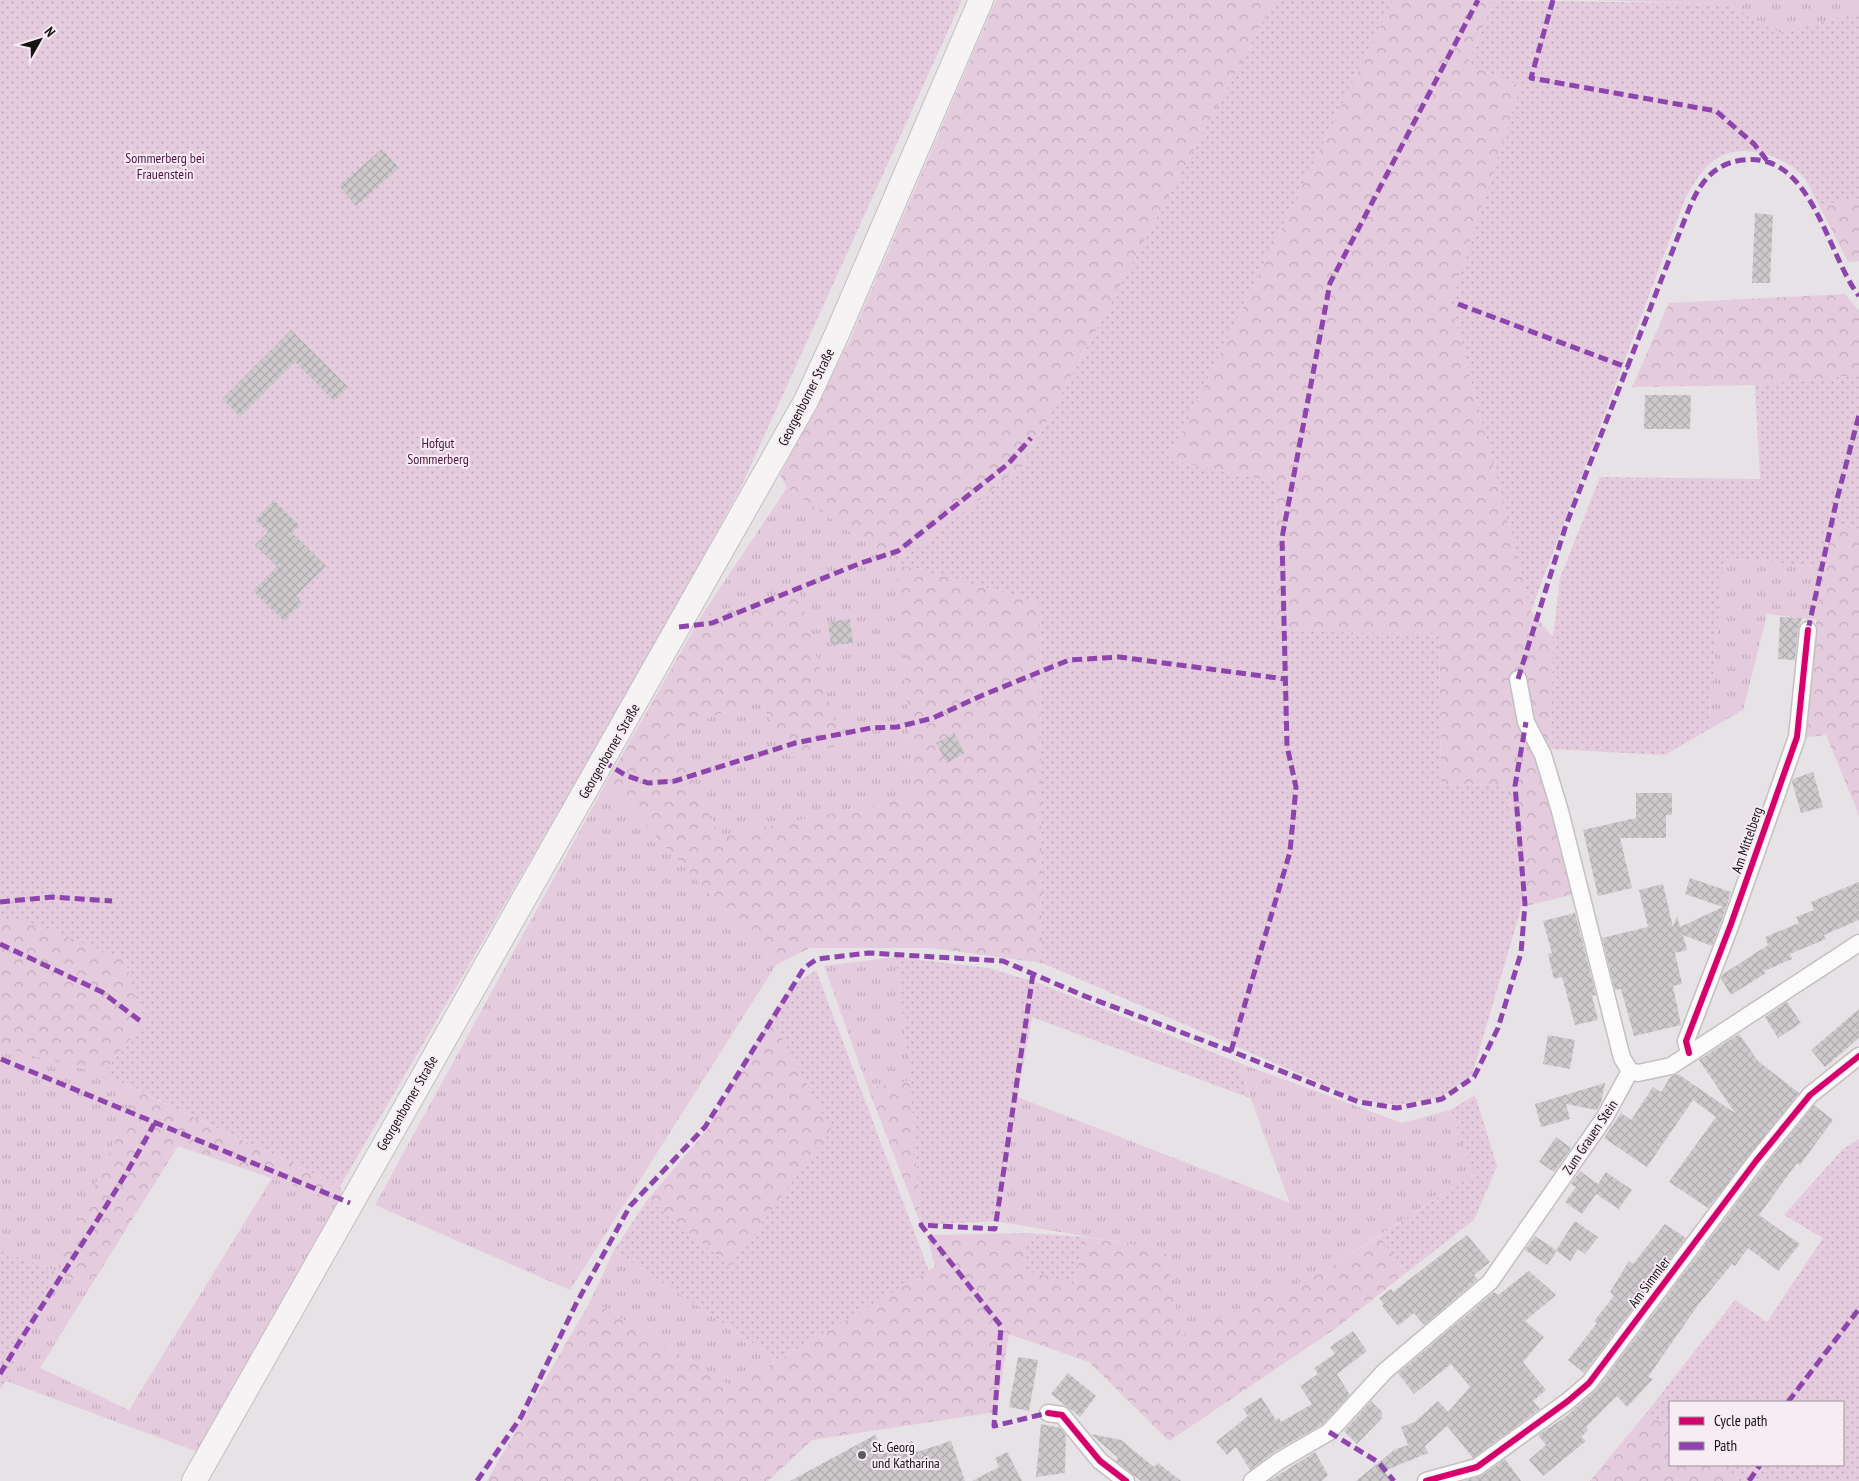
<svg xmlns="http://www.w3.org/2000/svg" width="1859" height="1481" font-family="'PT Sans Narrow',sans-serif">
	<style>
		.grass { fill: url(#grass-tufts) }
		.forest { fill: url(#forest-crowns) }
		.park { fill: url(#park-dots) }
		.building { fill: url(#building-cross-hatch) }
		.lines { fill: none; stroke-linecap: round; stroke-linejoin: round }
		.street-casing { stroke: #c3bfc2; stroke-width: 19 }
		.secondary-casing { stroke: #c3bfc2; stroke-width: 26 }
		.street { stroke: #fbfbfb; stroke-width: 16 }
		.secondary { stroke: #f6f3f5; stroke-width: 24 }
		.quiet { stroke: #8e44ad; stroke-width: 5; stroke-dasharray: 10 5; stroke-linecap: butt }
		.cycleway-casing { stroke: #f7ecf4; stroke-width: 9 }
		.cycleway { stroke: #d6006c; stroke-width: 6 }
		.poi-dot { fill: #5e5a5e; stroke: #f7ecf4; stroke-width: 2 }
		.labels { text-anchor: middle; stroke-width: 4; stroke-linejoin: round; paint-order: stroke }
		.park-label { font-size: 14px; fill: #4e1443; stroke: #f7ecf4 }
		.street-label { font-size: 14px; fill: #151114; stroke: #f7ecf4 }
		.poi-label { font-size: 14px; fill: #151114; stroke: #f7ecf4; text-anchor: start }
	</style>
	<defs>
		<pattern id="grass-tufts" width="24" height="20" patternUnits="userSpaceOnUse" patternTransform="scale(1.25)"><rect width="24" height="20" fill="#e4cbdd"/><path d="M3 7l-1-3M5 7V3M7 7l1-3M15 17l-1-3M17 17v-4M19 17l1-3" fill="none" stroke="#c3adbd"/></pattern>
		<pattern id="forest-crowns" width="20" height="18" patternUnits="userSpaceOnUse" patternTransform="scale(1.25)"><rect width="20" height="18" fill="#e4cbdd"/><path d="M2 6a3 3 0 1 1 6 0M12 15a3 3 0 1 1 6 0" fill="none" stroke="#c3adbd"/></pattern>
		<pattern id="park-dots" width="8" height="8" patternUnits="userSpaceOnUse" patternTransform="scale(1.25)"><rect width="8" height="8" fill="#e4cbdd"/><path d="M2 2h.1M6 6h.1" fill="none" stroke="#c3adbd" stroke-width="1.8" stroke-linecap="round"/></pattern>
		<pattern id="building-cross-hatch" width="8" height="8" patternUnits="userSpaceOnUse" patternTransform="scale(1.25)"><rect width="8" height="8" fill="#cdc9cc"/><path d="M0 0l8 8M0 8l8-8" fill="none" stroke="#afacae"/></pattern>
	</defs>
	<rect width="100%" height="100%" fill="#e7e2e6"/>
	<path class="grass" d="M1593,0h266v12l-79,21 -53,-29z
		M787,488l109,76 18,233 -194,39 -52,-103 91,-34 32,59 7,-168 -96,25z
		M1724,558l99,9 -5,53 -51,-6 -24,96 -35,20z
		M606,783l170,182 -206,325 -195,-85z
		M896,957l14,124 -42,7 -44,-122z
		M0,1047l103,27 35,17 -82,180 34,16 -50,81 89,42 143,-232 72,25 -143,250 -195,-72 50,-110 -56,-20z
		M1237,1062l165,61 49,-13 23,64 -155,100 -138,62 -16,-86 -170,-29 22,-124 273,106z
		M614,1250l164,110 -45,27 -142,-87z"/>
	<path class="forest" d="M996,0h279l-253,467 -125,97 143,38 2,361 -111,-15h-121l-34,17 -170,-182 96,-168 96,-25 43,155 -50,13 -32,-59 -91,34 52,103 194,-39 -18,-233 -109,-76 -7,-13 70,-135z
		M1393,0h101l-26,64 53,22 -70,216 80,309 22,26 -2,112 33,143 -55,13h-7l-15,-120 -66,-1 -2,-150 -162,-3 -2,-149 -107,-22z
		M1859,199v62l-11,1 -29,-57z
		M1845,294l14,17v64l-104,10 -123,2 37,-84z
		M1833,520l26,13v282l-33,-80 -24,3 21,-171z
		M0,654l111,256 32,113 -40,51 -103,-27z
		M771,1017l61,113 -102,136 -82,-67 59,-69z
		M910,1081l11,144 -53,-137z
		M138,1091l202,95 4,17 -166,-57 -88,141 -34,-16z
		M1029,1233l-7,35 52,16 11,-47 80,13 16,85 138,-61 60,-38 27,37 -71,56 -166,112 -80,-79 -80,-28 -13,78 -184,28 -44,41h-281l104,-181 142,87 202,-120 -8,-32z
		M1647,1412l23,16v37h51l23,16h-154z"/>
	<path class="park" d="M0,0h962l-221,487 -101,185 -300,514 -237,-112 40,-51 -18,-64 -99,-38h-26z
		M1275,0h118l-225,460 107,22 2,149 162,3 2,150 66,1 15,120 -50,170 -30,22 -44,8 -38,-5 -318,-137 -2,-361 -144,-38 126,-97z
		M1494,0l233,4 53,29 79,-21v187l-40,6c-5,-8 -9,-20 -15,-27 -17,-21 -56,-34 -81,-23 -18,8 -29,28 -38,44l-154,412 -80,-309 70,-216 -53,-22z
		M1859,375v158l-26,-13 -10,47 -99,-9 -16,172 -43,25 -114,-6 2,-112 7,-59 40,-101 160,2 -5,-94z
		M896,957l93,11 49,15 199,79 13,36 -218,-81 -37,204 -74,4 -11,-144z
		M816,970l113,301 -151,89 -164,-110 34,-51 82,67 101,-136 -60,-113 20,-31z
		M1475,1095l22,71 -23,54 -68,53 -27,-37 95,-62 -23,-64z
		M1859,1139v342h-115l-23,-16h122v-63h-173v26l-23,-16 88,-112 32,22 56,-84 -39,-23 59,-66z
		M1029,1233l56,4 -11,47 -52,-15z
		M0,1251l56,20 -50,110 -6,8z"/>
	<path class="building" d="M382,149l17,19 -43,38 -17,-20z
		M1755,213l18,2 -3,68h-18z
		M291,330l57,57 -14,14 -39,-39 -55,55 -18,-18z
		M1645,395h46l-1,34h-46z
		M274,500l25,25 -7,8 34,33 -30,30 6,7 -18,18 -31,-30 24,-25 -22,-21 13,-13 -13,-12z
		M1780,617l22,1 -4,11 -3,31 -17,-1z
		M850,619l3,24 -22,2 -3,-23z
		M954,733l11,20 -18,10 -11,-20z
		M1813,772l10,35 -22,6 -9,-31 1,-3z
		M1636,793h36v22h-6v23h-46l12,50 -34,8 -15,-66 53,-12z
		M1690,878l41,14 -5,16 -14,38 -29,-11 4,15 -12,3 7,31 -9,2 8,39 -47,11 -13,-47 -6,1 -13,-52 46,-11 -9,-37 24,-6 10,43 4,-11 3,11 43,-20 -38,-13z
		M1859,882v38l-35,15 2,4 -36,15 2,5 -28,12 2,2 -35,22 -10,-16 2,-5 45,-29 -3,-8 34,-14 -3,-6 18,-7 -3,-8z
		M1575,913l21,82 -4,1 6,24 -23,5 -13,-48 -8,2 -6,-25 4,-1 -9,-32z
		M1787,1002l14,21 -23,15 -13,-21z
		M1859,1009v29l-34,29 -14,-17z
		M1739,1034l19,27 41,32 -91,115 -39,-26 47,-65 -23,-17 -46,67 -43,-29 17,-25 10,7 22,-33 8,5 10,-16 7,-2 57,39 -36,-53z
		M1548,1035l27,5 -5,29 -27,-5z
		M1605,1083l-4,20 -4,7 -31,-6 4,15 -29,8 -6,-23z
		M1814,1105l19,15 -33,45 -3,-2 -38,52 41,29 -22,27 -30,-23 -13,18 -3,-2 -34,41 -50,72 5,2 -26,28 -10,-11 -31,31 2,3 -7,7 5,4 -43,35 -14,-16 17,-15 -8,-10 26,-17 33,-29 167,-222z
		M1556,1137l15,11 -17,24 -15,-10z
		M1580,1171l18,13 8,-12 26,18 -13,19 -23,-15 -14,20 -17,-12 11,-15 -5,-3z
		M1575,1221l23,16 -13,17 -7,-5 -8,12 -13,-10 -10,14 -22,-15 10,-14 21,14z
		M1665,1224l21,14 -102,135 -16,-13 29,-37 -3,-2 20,-25 -4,-4 19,-31 4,3z
		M1467,1235l23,27 -16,13 4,4 -54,46 -10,-12 -16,13 -16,-20 2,-2 -5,-6 12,-9 2,3z
		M1529,1271l27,24 -31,26 19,16 -21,25 23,28 -13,11 7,8 -67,49 -26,-32 -22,20 3,7 -44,18 8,10h-36l38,-31 14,-5 -7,-18 14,-5 23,-21 10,11 22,-25 -19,-23 -37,30 -16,-21 96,-81 4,3z
		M1353,1331l14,20 -30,23 13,21 -27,29 -49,28 -24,18 -14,-23 -9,8 -11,-13 32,-26 -5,-7 18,-12 15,23 3,-2 2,4 31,-18 -12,-18 18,-12 -4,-6 21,-14 -5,-7z
		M1018,1357l20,3 -9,51 -20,-4z
		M1068,1373l28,23 -16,21 -29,-23z
		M1371,1401l11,11v6l-25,26 -13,-13z
		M1041,1424l19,4 6,8 -1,37 -29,4z
		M1091,1434l30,6 33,27 4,-4 23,18h-40l-25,-20 2,-3z
		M875,1435l10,18 27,-12 5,11 34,-11 14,40h-175z
		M1007,1452l15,29h-50l27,-14 -4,-9z
		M1315,1452l13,23 -6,6h-53z
		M1505,1459l16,22h-57l19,-6z"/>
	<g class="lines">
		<g class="street-casing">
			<path id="street" d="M1518,679l8,43 17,33 17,56 62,247 8,13
				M1689,1053l-3,-12 45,-117 66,-187 11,-107
				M1630,1071l8,2 33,-7 188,-123
				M1048,1413l14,2 38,46 26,20
				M1252,1481l27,-20 50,-29 56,-61 105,-89 115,-165 25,-46
				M1426,1481l51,-14 91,-66 21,-18 167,-222 54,-66 49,-39"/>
		</g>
		<g class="secondary-casing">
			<path id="secondary" d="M194,1481l612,-1080 31,-67 144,-334"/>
		</g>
		<use href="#street" class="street"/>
		<use href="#secondary" class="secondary"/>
		<path class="quiet" d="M1553,0l-22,78 185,33 38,33 15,19
			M1458,304l171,64
			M679,627l33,-4 149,-60 37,-12 110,-87 23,-26
			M1808,630l28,-127 23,-88
			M1518,679l48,-154 115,-296c13,-32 22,-64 62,-69 69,-9 84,95 116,136
			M603,761l22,14 23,8 27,-2 120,-38 76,-15 26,-1 36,-9 50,-23 86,-35 50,-3 166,22
			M0,902l52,-5 60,4
			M0,944l102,48 41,31
			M1033,974l-38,255 -74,-4 80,101 -7,100 54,-13
			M1231,1051l59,-199 6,-65 -9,-41 -5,-208 48,-255 148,-283
			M1,1059l349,144
			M0,1374c50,-85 108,-164 154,-250
			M1788,1402l71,-93
			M1329,1432l49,30 16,19
			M477,1481l44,-64 55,-113 54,-98 75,-79 99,-159 13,-9 52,-6 134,8 79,34 149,56 128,51 38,6 45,-9 32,-22 24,-49 23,-75 4,-49 -10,-118 11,-64
			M1749,1481l11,-16"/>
		<g class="cycleway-casing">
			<path id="cycleway" d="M1689,1053l-3,-12 45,-117 66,-187 11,-107
				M1048,1413l14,2 38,46 26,20
				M1426,1481l51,-14 91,-66 21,-18 167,-222 54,-66 49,-39"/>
		</g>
		<use href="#cycleway" class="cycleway"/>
	</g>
	<circle class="poi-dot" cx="862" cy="1455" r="5"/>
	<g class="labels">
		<g class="park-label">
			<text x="165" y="163">Sommerberg bei<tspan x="165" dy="16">Frauenstein</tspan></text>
			<text x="438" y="448">Hofgut<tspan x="438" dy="16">Sommerberg</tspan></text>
		</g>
		<g class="street-label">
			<text transform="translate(806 397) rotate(-63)" y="5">Georgenborner Straße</text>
			<text transform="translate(609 751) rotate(-60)" y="5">Georgenborner Straße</text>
			<text transform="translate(1747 840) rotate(-71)" y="5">Am Mittelberg</text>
			<text transform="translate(407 1103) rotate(-60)" y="5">Georgenborner Straße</text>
			<text transform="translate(1590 1137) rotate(-56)" y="5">Zum Grauen Stein</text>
			<text transform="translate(1649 1282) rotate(-53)" y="5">Am Simmler</text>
		</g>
		<g class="poi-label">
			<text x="872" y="1452">St. Georg<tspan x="872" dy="16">und Katharina</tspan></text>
		</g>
	</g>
	<rect x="1669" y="1401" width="175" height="65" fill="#f7ecf4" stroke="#9d949a"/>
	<rect x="1679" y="1417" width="25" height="8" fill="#d6006c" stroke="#9d949a"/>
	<text x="1714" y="1426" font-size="15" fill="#151114">Cycle path</text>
	<rect x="1679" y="1442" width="25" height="8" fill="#8e44ad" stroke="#9d949a"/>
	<text x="1714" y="1451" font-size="15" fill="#151114">Path</text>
	<g transform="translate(40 40) rotate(51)" stroke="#f7ecf4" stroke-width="4" paint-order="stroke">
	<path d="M0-4L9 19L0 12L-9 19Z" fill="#151114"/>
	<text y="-8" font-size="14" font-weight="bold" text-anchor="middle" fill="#151114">N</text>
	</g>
</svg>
